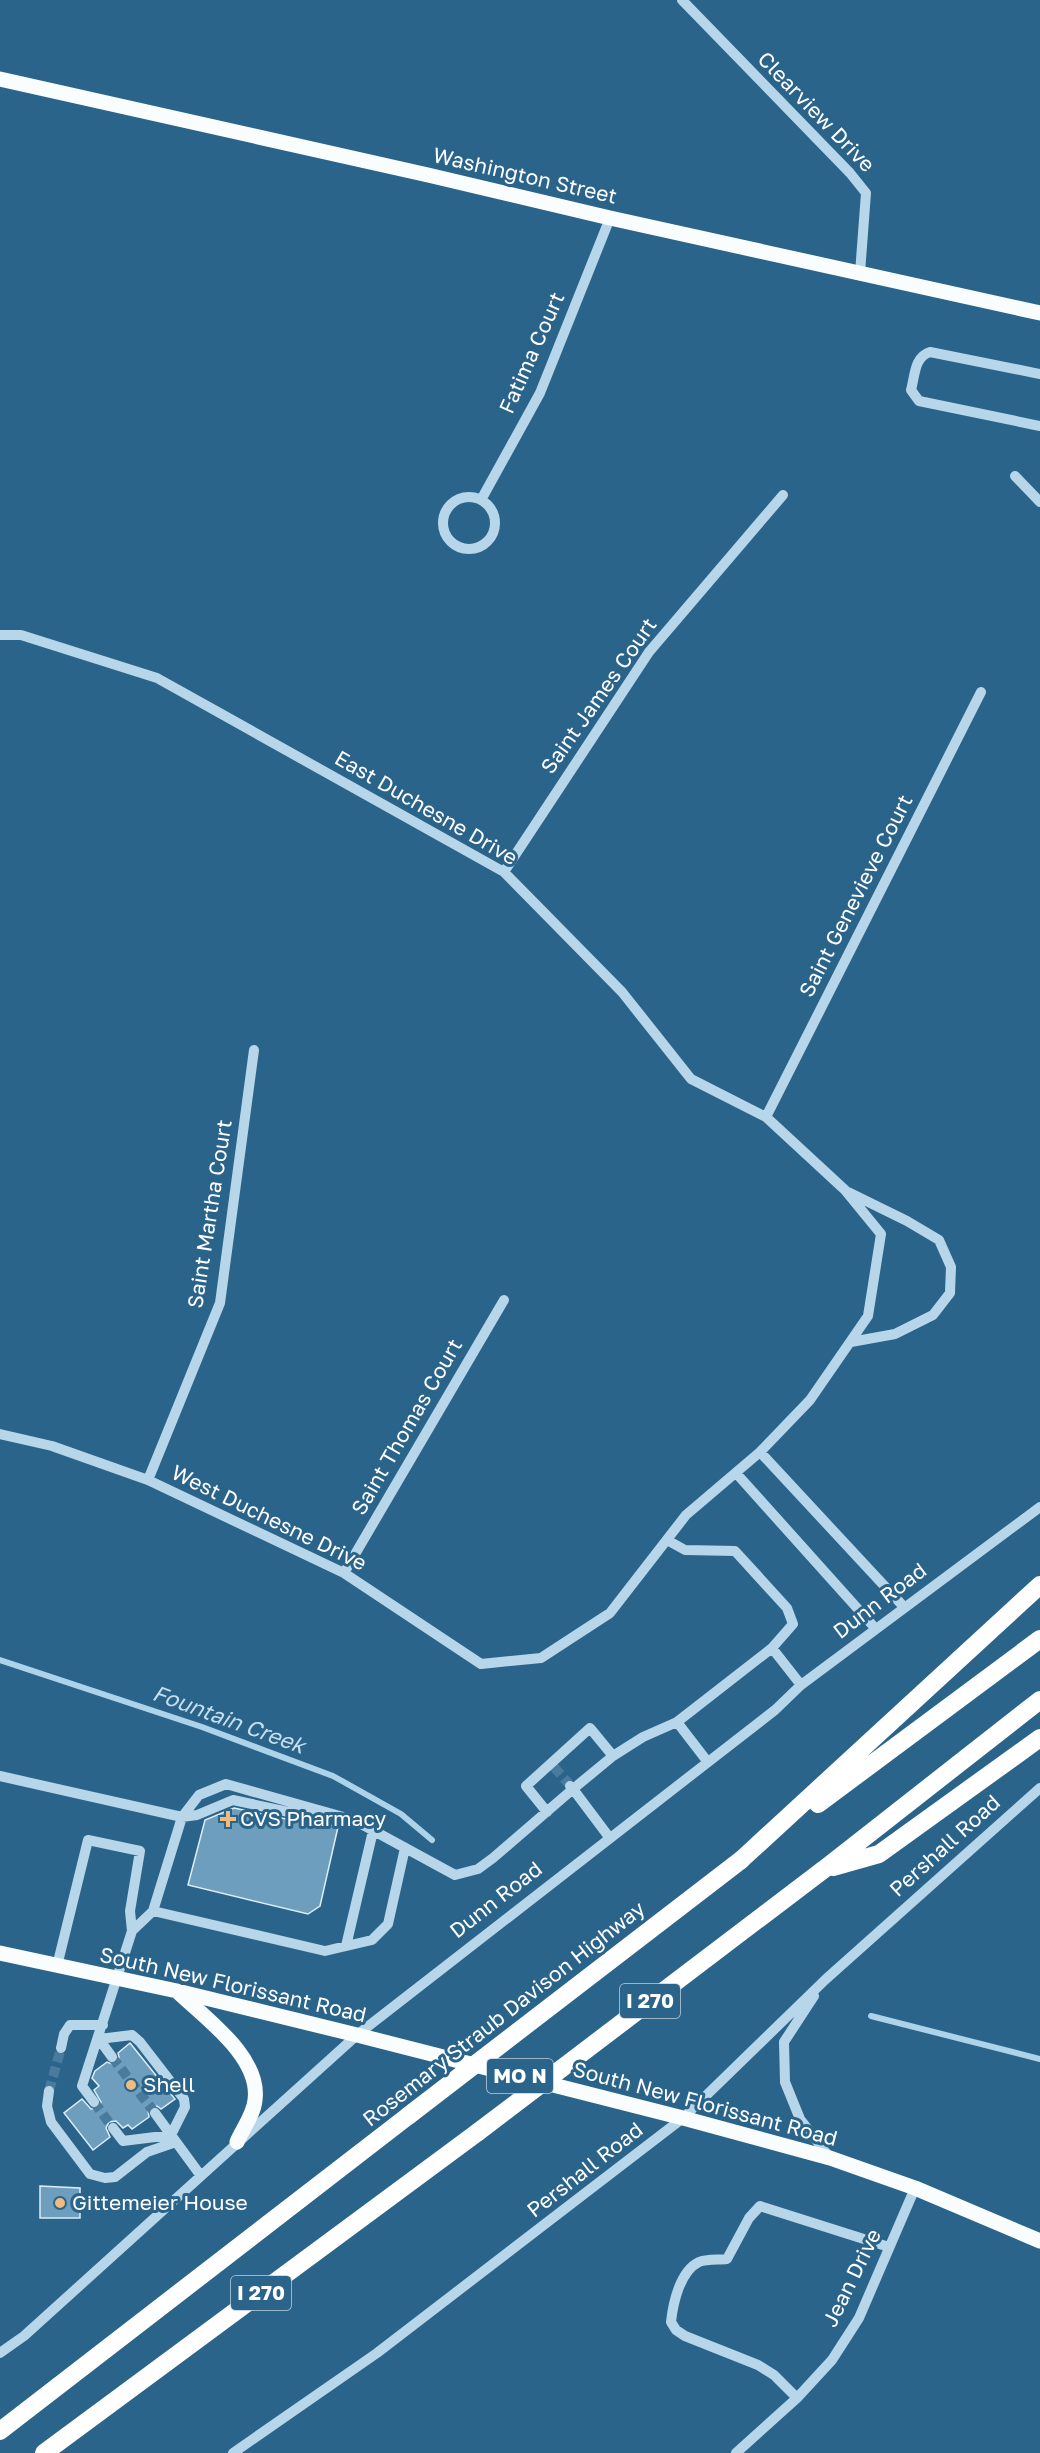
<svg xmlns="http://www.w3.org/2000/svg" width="1040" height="2453" font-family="'Golos Text',sans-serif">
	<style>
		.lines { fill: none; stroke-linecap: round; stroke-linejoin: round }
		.stream { stroke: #add3e9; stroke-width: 6 }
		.building { fill: #6e9ebd; stroke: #dbedf7; stroke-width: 1.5 }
		.minor-tunnel { stroke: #4a7b9c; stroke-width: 10; stroke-dasharray: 10 5; stroke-linecap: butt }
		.minor { stroke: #b8d6e9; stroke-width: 10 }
		.major { stroke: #fafdfe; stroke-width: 15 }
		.highway { stroke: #fff; stroke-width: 18 }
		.highway-bridge { stroke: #fff; stroke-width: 18 }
		.poi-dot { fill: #efbc7f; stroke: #2a648a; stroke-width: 2 }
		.labels { text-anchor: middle; stroke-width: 6; stroke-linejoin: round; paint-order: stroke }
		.shield { fill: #2a648a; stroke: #bfd0dc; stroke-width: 1.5 }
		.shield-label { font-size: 20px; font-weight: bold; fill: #fff }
		.street-label { font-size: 21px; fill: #fff; stroke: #2a648a }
		.poi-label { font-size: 21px; fill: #fff; stroke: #2a648a; text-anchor: start }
		.water-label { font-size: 22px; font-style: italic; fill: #c4dff0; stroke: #2a648a }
	</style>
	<rect width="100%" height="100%" fill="#2a648a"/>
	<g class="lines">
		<path class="stream" d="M0,1660l202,67 131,49 68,38 31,26
			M871,2016l169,43"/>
	</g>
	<path class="building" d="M234,1808l76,16 8,-2 20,5 -18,79 -12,8 -120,-29 17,-65z
		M130,2043l45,56 -14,10 -4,-3 -6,1 -3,4 1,6 -17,12 -4,-4 -5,3 -7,-7 -7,1 -3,6 4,9 -17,13 -29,-37 18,-14 9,10 8,-1 2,-6 -7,-12 5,-4 -7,-8 3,-7 12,-9 5,2 5,-1 2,-6 -1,-4z
		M40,2186l40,2v30h-40z"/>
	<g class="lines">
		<path class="minor-tunnel" d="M554,1767l15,17
			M112,2057l43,56
			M49,2091l12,-43
			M94,2102l19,26"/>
		<path class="minor" d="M682,0l168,173 16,20 -6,80
			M1040,374l-110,-22c-16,5 -15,24 -19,38l8,11 121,25
			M1015,476l25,26
			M443 523a26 26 0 1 1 52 0a26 26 0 1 1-52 0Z
			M481,500l59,-107 70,-175
			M0,635h21l136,43 347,194 118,120 69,87 75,38 79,73 36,44 -13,82 -58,84 -50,52 -74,63 -76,98 -69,45 -60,6 -137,-91 -196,-93 -96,-34 -52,-12
			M504,872l145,-220 134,-157
			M766,1117l215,-425
			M848,1192l59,29 32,19 12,27 -1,26 -17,22 -38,19 -44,8
			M760,1452l144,155
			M736,1473l139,155
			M148,1480l72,-177 34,-253
			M667,1540l18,10 50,1 52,57 6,16 -21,24 -95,74 30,39
			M344,1573l160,-273
			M772,1648l29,37
			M613,1756l30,-19 34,-15
			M0,1776l182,41 15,-2 36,-15 79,17 12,-5
			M547,1812l-21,-26 64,-58 23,28 -40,33 -3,-3
			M153,1911l172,40 47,-11 16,-16 17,-76
			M346,1946l27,-115
			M57,1966l31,-126 52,11 -10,60 2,20
			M814,1996l-30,46 1,40 15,37 30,39
			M61,2048l3,-14 6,-9h33
			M112,2057l-13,-18 33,-4 8,7 44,57 1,8 -14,28 -16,-22
			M49,2091l-2,15 4,16 39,52 15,4 10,-1 32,-25 29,-10
			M94,2102l-12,-16 50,-155 21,-20 29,-94 17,-22 27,-11 128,36 101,55 23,-6 15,-11 80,-69 36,48
			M113,2128l10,13 48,-6 30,41
			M0,2353l24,-17 333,-301 418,-325 26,-25 239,-178
			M797,2398l-23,-23 -16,-10 -73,-29 -9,-6 -5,-8c2,-19 9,-51 28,-60 7,-3 20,-2 28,-3l22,-41 11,-12 129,41
			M233,2453l144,-100 306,-235 143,-139 214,-191
			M736,2453l61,-55 35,-38 27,-42 56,-130"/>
		<path class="major" d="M0,79l428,96 182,43 430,95
			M0,1953l177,38 180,44 326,83 147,40 85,30 125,53
			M177,1991c28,27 84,66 78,109 -1,14 -13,30 -18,42"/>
		<path class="highway" d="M818,1804l222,-165
			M741,1860l299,-275
			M833,1867l46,-13 161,-116
			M823,1870l217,-170
			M0,2431l408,-315
			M44,2453l434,-321"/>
		<path class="highway-bridge" d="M408,2116l333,-256
			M478,2132l345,-262"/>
	</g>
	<g class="poi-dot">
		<path d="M225 1810h6v6h6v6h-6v6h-6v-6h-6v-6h6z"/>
		<circle cx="131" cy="2085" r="6"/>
		<circle cx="60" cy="2203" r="6"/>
	</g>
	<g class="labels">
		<g class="shield">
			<rect x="620" y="1984" width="60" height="34" rx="4.5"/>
			<rect x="487" y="2059" width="66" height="34" rx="4.5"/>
			<rect x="231" y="2276" width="60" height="34" rx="4.5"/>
		</g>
		<g class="shield-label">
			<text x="650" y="2008">I 270</text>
			<text x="520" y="2083">MO N</text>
			<text x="261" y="2300">I 270</text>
		</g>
		<g class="street-label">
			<text transform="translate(816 112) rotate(46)" y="7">Clearview Drive</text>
			<text transform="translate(525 176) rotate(13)" y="7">Washington Street</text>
			<text transform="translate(532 353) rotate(-66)" y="7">Fatima Court</text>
			<text transform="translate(599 696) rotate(-55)" y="7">Saint James Court</text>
			<text transform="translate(426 808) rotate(30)" y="7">East Duchesne Drive</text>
			<text transform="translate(856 896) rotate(-63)" y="7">Saint Genevieve Court</text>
			<text transform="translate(210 1214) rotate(-81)" y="7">Saint Martha Court</text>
			<text transform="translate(407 1427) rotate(-60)" y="7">Saint Thomas Court</text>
			<text transform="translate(269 1518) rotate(26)" y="7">West Duchesne Drive</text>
			<text transform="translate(880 1601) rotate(-37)" y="7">Dunn Road</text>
			<text transform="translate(945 1846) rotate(-42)" y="7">Pershall Road</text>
			<text transform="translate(496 1900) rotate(-38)" y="7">Dunn Road</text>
			<text transform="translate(233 1985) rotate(13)" y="7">South New Florissant Road</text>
			<text transform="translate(504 2014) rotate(-38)" y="7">Rosemary Straub Davison Highway</text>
			<text transform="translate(705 2104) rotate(15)" y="7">South New Florissant Road</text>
			<text transform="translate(585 2170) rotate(-38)" y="7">Pershall Road</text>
			<text transform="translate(852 2278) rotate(-64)" y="7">Jean Drive</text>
		</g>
		<g class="poi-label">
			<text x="240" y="1826">CVS Pharmacy</text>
			<text x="143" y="2092">Shell</text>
			<text x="72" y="2210">Gittemeier House</text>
		</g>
		<g class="water-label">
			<text transform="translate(229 1719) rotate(20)" y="8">Fountain Creek</text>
		</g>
	</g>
</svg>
